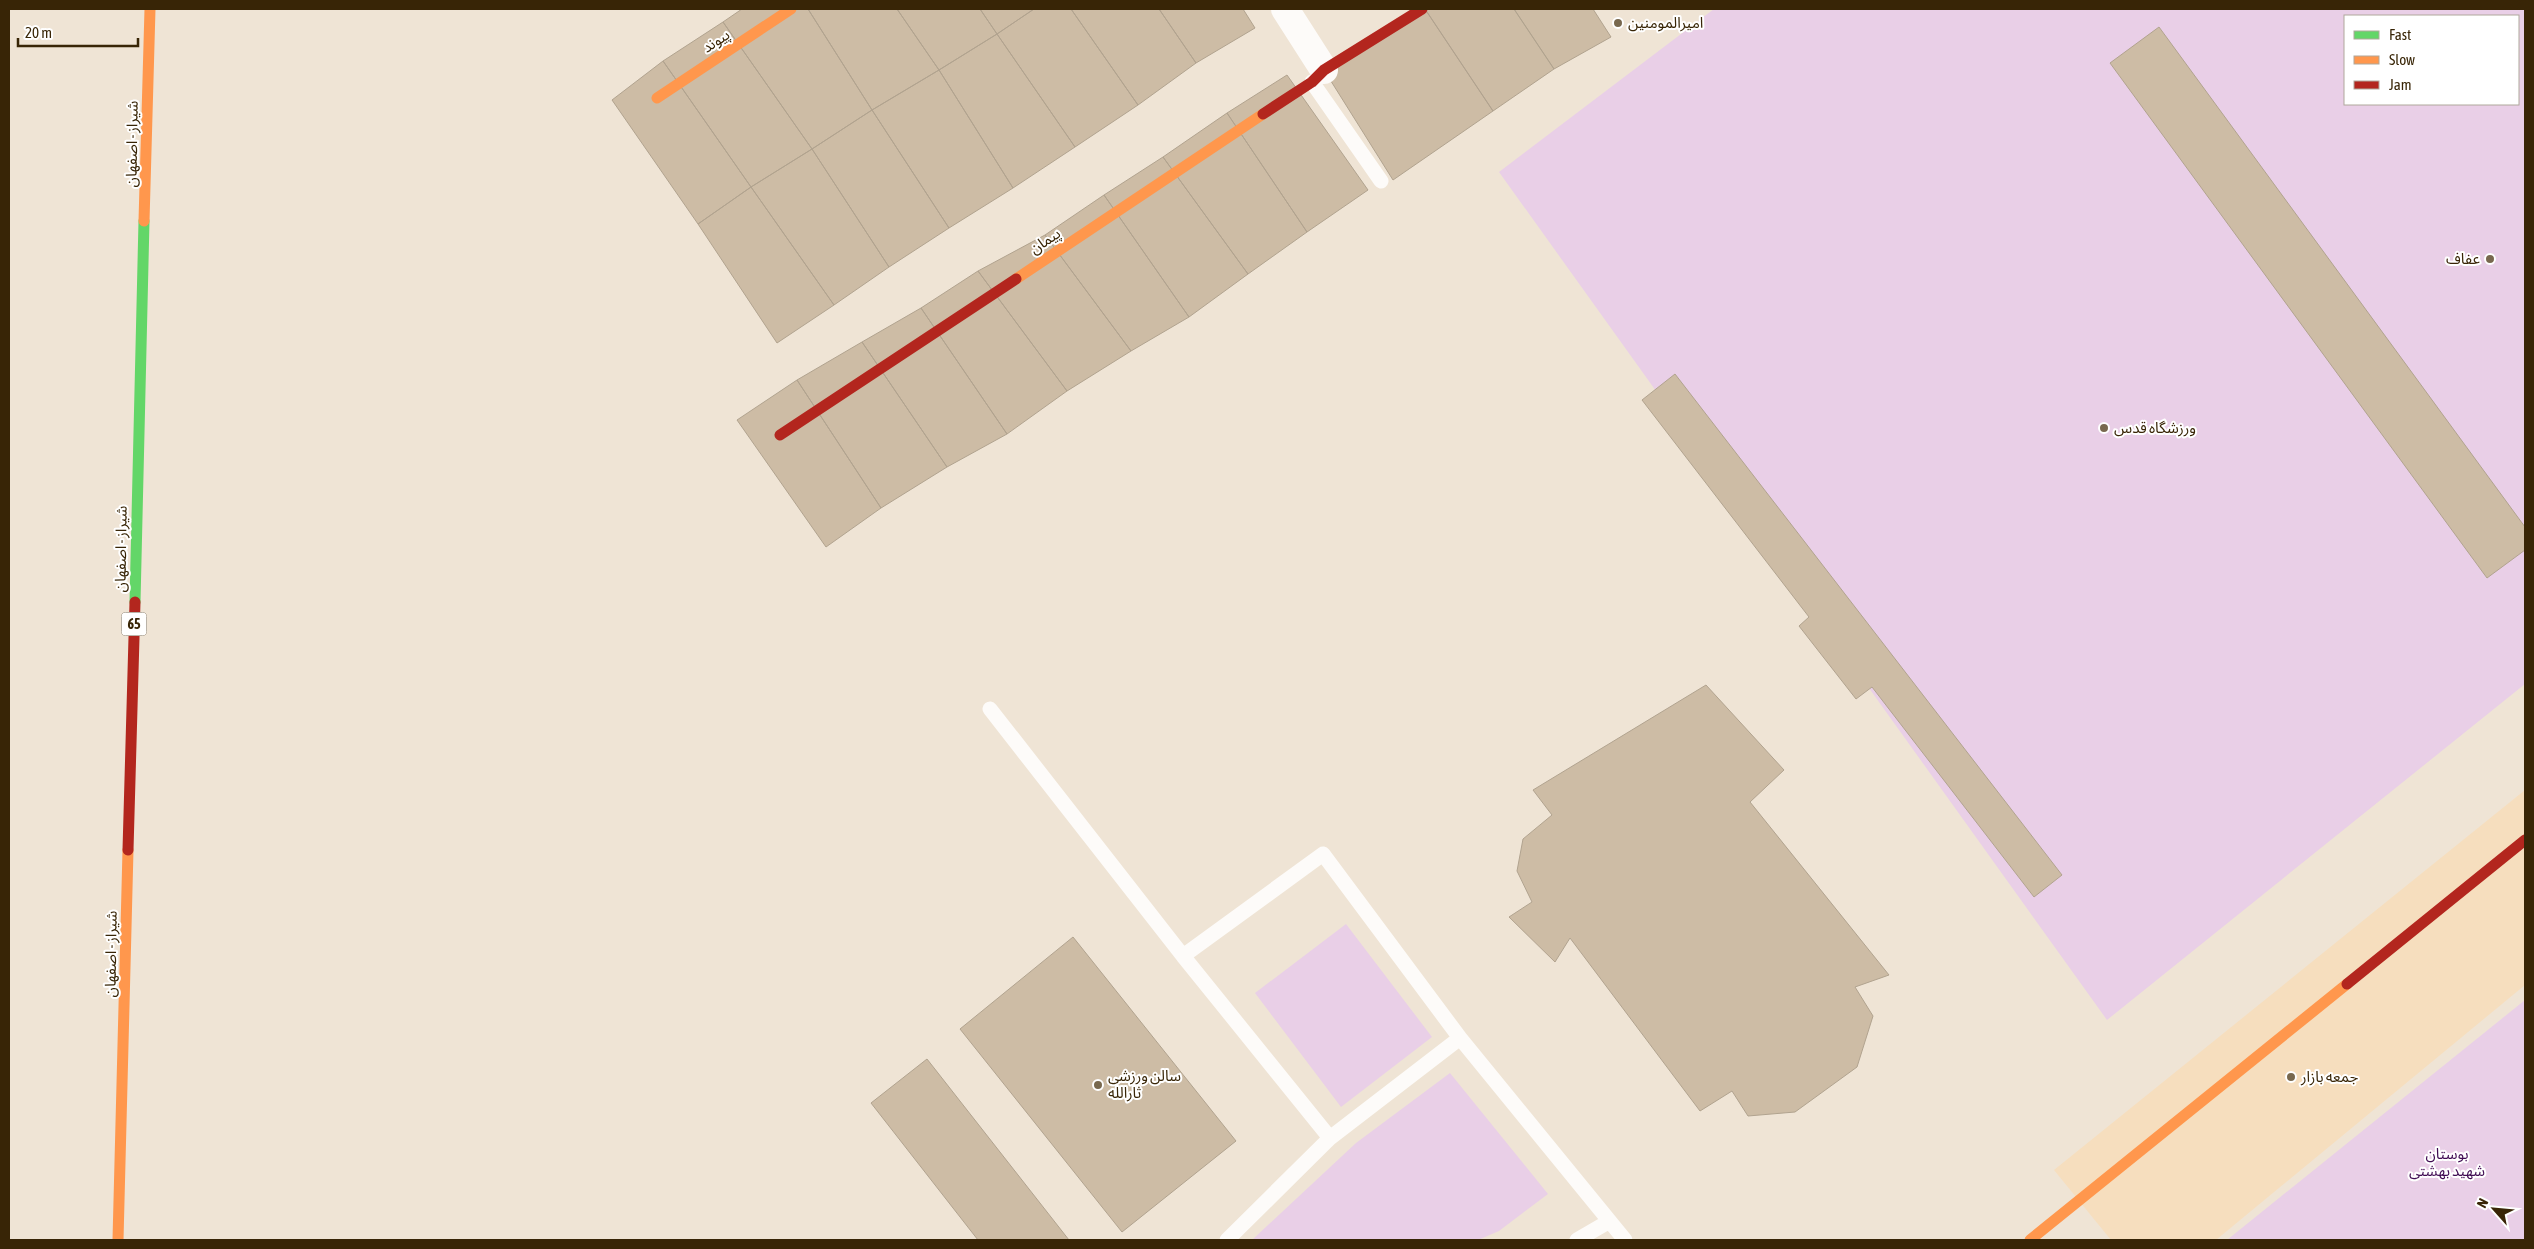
<svg xmlns="http://www.w3.org/2000/svg" width="2534" height="1249" font-family="'Asap Condensed','Noto Sans Arabic',sans-serif">
	<style>
		.built { fill: #f6debe }
		.green { fill: #e9cfe7; fill-rule: evenodd }
		.building { fill: #cdbca5; stroke: #b1a38f }
		.lines { fill: none; stroke-linecap: round; stroke-linejoin: round }
		.lane { stroke: #fdfbf9; stroke-width: 15 }
		.street { stroke: #fdfbf9; stroke-width: 28 }
		.fast { stroke: #63d668; stroke-width: 11 }
		.slow { stroke: #ff974d; stroke-width: 11 }
		.jam { stroke: #b3261e; stroke-width: 11 }
		.poi-dot { fill: #78684e; stroke: #fff; stroke-width: 2 }
		.labels { text-anchor: middle; stroke-width: 4; stroke-linejoin: round; paint-order: stroke }
		.shield { fill: #fff; stroke: #746651; stroke-width: 1 }
		.shield-label { font-size: 14px; font-weight: bold; fill: #382506 }
		.poi-label { font-size: 15px; fill: #382506; stroke: #fff; text-anchor: start }
		.street-label { font-size: 15px; fill: #382506; stroke: #fff }
		.park-label { font-size: 15px; fill: #3f0b52; stroke: #fff }
	</style>
	<rect width="100%" height="100%" fill="#efe4d5"/>
	<path class="built" d="M2525,790v195l-309,255h-105l-57,-70z"/>
	<path class="green" d="M1714,9h811v675l-418,336 -608,-848zM2345,16h173v88h-173z
		M1346,924l86,113 -91,70 -86,-114z
		M2525,1000v240h-298z
		M1450,1073l98,121 -49,37 -21,9h-226l104,-97z"/>
	<path class="building" d="M742,9h66l64,101 -60,39 -89,-127z
		M808,9h89l42,61 -67,40z
		M897,9h83l17,25 -58,36z
		M980,9h54l-37,25z
		M1034,9h37l67,96 -63,42 -78,-113z
		M1071,9h88l37,54 -58,42z
		M1159,9h84l12,19 -59,35z
		M1425,9l68,102 -100,69 -69,-110z
		M1425,9h89l40,60 -61,42z
		M1514,9h79l18,28 -57,32z
		M723,22l89,127 -61,38 -88,-126z
		M2159,27l366,500v23l-38,28 -377,-515z
		M997,34l78,113 -62,41 -74,-118z
		M663,61l88,126 -53,37 -86,-124z
		M939,70l74,118 -64,40 -77,-118z
		M1287,75l81,115 -61,42 -80,-119z
		M872,110l77,118 -60,39 -77,-118z
		M1227,113l80,119 -59,42 -85,-117z
		M812,149l77,118 -55,38 -83,-118z
		M1163,157l85,117 -59,43 -85,-122z
		M751,187l83,118 -57,38 -79,-119z
		M1104,195l85,122 -58,34 -86,-116z
		M1045,235l86,116 -64,40 -89,-120z
		M978,271l89,120 -60,43 -86,-126z
		M921,308l86,126 -60,33 -85,-125z
		M862,342l85,125 -66,41 -84,-128z
		M1675,374l387,501 -28,22 -162,-210 -16,12 -57,-73 10,-9 -167,-217z
		M797,380l84,128 -55,39 -89,-127z
		M1706,685l78,85 -34,32 139,173 -34,12 18,29 -16,51 -62,45 -47,4 -16,-25 -32,20 -130,-173 -15,24 -46,-45 23,-15 -15,-31 6,-32 29,-24 -19,-25z
		M1073,937l163,204 -114,91 -162,-203z
		M927,1059l142,181h-91l-107,-137z"/>
	<g class="lines">
		<path class="lane" d="M1312,82l69,99
			M990,709l193,247
			M1460,1038l-130,100 -147,-182 140,-102 137,184 165,202
			M1227,1240l103,-102
			M1577,1240l31,-18"/>
		<path class="street" d="M1285,9l39,61"/>
		<path class="fast" d="M135,602l9,-381"/>
		<path class="slow" d="M657,98l134,-89
			M144,221l6,-212
			M1016,279l247,-165
			M118,1240l10,-390
			M2030,1240l317,-256"/>
		<path class="jam" d="M1263,114l49,-32 12,-12 98,-61
			M780,435l236,-156
			M128,850l7,-248
			M2347,984l178,-144"/>
	</g>
	<g class="poi-dot">
		<circle cx="1618" cy="23" r="5"/>
		<circle cx="2490" cy="259" r="5"/>
		<circle cx="2104" cy="428" r="5"/>
		<circle cx="2291" cy="1077" r="5"/>
		<circle cx="1098" cy="1085" r="5"/>
	</g>
	<g class="labels">
		<rect class="shield" x="121.5" y="612.5" width="25" height="23" rx="4"/>
		<g class="shield-label">
			<text x="134" y="629">65</text>
		</g>
		<g class="poi-label">
			<text x="1628" y="28">امیرالمومنین</text>
			<text x="2480" y="264" text-anchor="end">عفاف</text>
			<text x="2114" y="433">ورزشگاه قدس</text>
			<text x="1108" y="1081">سالن ورزشی<tspan x="1108" dy="17">ثارالله</tspan></text>
			<text x="2301" y="1082">جمعه بازار</text>
		</g>
		<g class="street-label">
			<text transform="translate(716 41) rotate(-34)" y="5">پیوند</text>
			<text transform="translate(132 144) rotate(-89)" y="5">شیراز - اصفهان</text>
			<text transform="translate(1045 241) rotate(-34)" y="5">پیمان</text>
			<text transform="translate(121 549) rotate(-89)" y="5">شیراز - اصفهان</text>
			<text transform="translate(111 954) rotate(-89)" y="5">شیراز - اصفهان</text>
		</g>
		<g class="park-label">
			<text x="2447" y="1159">بوستان<tspan x="2447" dy="17">شهید بهشتی</tspan></text>
		</g>
	</g>
	<rect width="2534" height="1249" fill="none" stroke="#382506" stroke-width="20"/>
	<rect x="2344" y="15" width="175" height="90" fill="#ffffff" stroke="#afa89b"/>
	<rect x="2354" y="31" width="25" height="8" fill="#63d668" stroke="#afa89b"/>
	<text x="2389" y="40" font-size="15" fill="#382506">Fast</text>
	<rect x="2354" y="56" width="25" height="8" fill="#ff974d" stroke="#afa89b"/>
	<text x="2389" y="65" font-size="15" fill="#382506">Slow</text>
	<rect x="2354" y="81" width="25" height="8" fill="#b3261e" stroke="#afa89b"/>
	<text x="2389" y="90" font-size="15" fill="#382506">Jam</text>
	<g transform="translate(2494 1209) rotate(297)" stroke="#ffffff" stroke-width="4" paint-order="stroke">
	<path d="M0-4L9 19L0 12L-9 19Z" fill="#382506"/>
	<text y="-8" font-size="14" font-weight="bold" text-anchor="middle" fill="#382506">N</text>
	</g>
	<path d="M18 38v8h120v-8" fill="none" stroke="#382506" stroke-width="2.5"/>
	<text x="25" y="38" font-size="15" fill="#382506" stroke="#ffffff" stroke-width="4" paint-order="stroke">20 m</text>
</svg>
